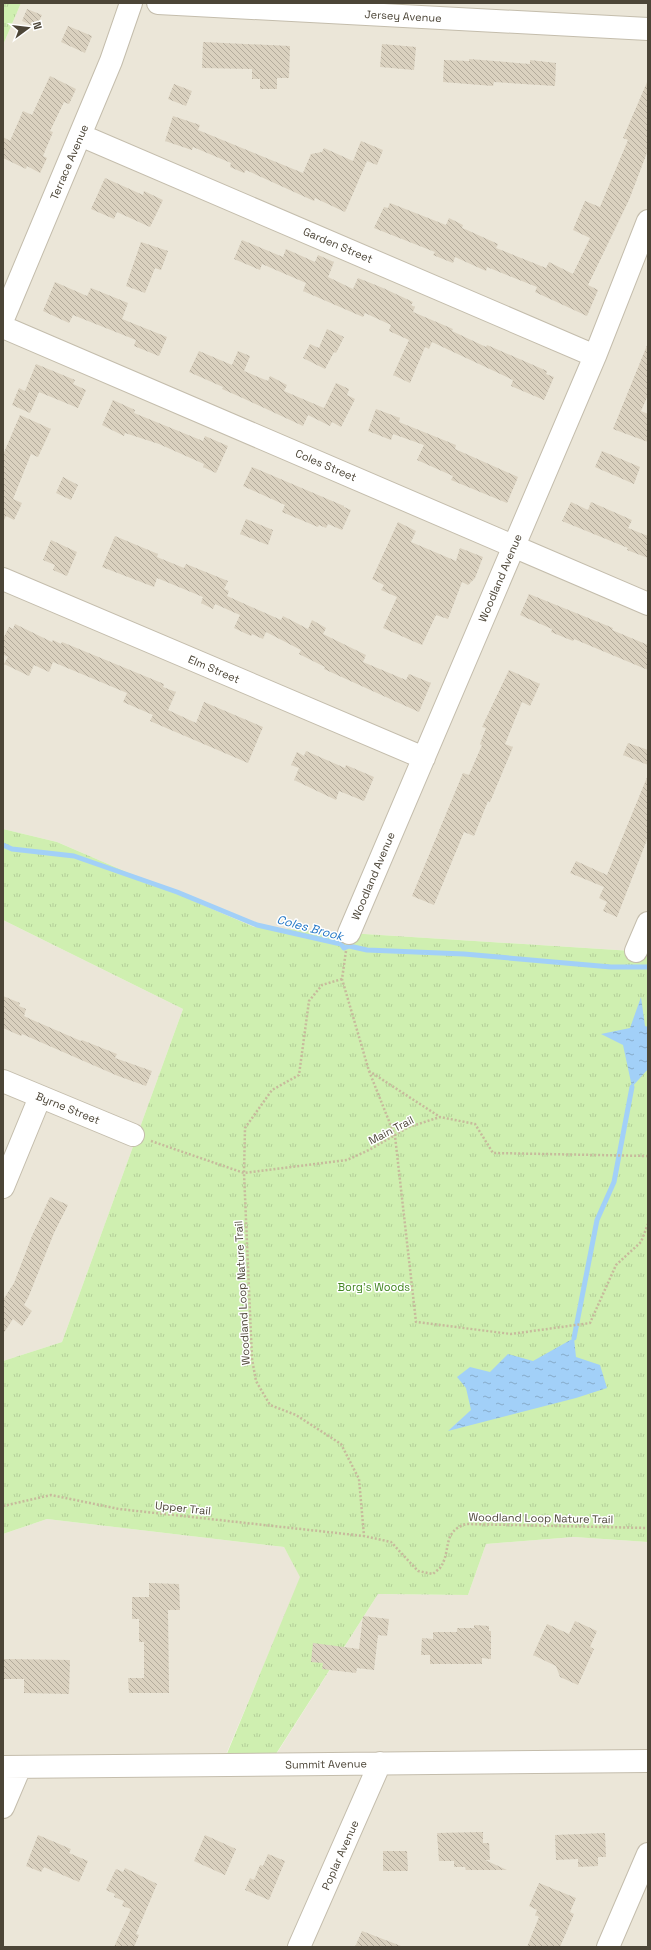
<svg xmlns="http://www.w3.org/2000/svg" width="651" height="1950" font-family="'Space Grotesk',sans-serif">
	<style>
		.residential { fill: #ebe6d8 }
		.park { fill: url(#park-tufts) }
		.water { fill: url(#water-ripples) }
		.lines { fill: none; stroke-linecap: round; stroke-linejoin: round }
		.stream { stroke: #a2d0f8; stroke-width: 5 }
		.building { fill: url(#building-back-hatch) }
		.minor-casing { stroke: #c4bdac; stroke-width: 24 }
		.path { stroke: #c7ba9c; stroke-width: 2.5; stroke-dasharray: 2 2; stroke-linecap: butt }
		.minor { stroke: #fff; stroke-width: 22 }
		.labels { text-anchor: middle; stroke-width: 3; stroke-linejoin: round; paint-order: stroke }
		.street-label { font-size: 11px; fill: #4c4537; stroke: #fff }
		.park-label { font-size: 11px; fill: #428622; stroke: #fff }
		.water-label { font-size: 12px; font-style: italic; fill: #2377c6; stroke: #fff }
	</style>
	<defs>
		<pattern id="park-tufts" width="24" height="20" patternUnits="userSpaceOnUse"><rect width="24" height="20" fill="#cfefb0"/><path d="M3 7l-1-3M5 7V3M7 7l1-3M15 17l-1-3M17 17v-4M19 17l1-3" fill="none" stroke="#b3ce98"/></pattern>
		<pattern id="water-ripples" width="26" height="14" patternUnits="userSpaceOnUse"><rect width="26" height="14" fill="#a2d0f8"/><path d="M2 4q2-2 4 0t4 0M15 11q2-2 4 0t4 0" fill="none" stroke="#86abca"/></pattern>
		<pattern id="building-back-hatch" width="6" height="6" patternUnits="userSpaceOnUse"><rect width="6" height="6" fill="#dad1bf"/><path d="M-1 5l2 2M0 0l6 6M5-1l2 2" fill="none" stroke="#b3ab9c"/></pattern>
	</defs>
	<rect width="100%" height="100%" fill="#f7f4eb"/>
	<path class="residential" d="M21,3h627v949l-394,-25 -197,-85 -54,-13v-784z
		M3,920l180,89 -121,333 -59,19z
		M47,1519l237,28 17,30 -79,187h48l108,-170 90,1 18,-51 88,-7 74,5v405h-645v-413z"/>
	<path class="park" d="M3,3h18l-18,42z
		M3,829l54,13 197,85 394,25v590l-74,-5 -88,7 -18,51 -90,-1 -111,174h-46l79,-191 -16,-30 -237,-28 -44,15v-173l59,-19 121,-333 -180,-89z"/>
	<path class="water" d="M641,997l4,29 3,1v42l-16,18 -9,-42 -22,-11 29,-6z
		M574,1338l2,19 24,8 7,23 -31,10 -128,33 23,-21 -5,-22 -9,-11 13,-10 20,5 18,-18 25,7z"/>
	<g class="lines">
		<path class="stream" d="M3,845l9,4 62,7 103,36 80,33 84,19 3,4 5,-2 18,4 97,4 147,13h37
			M574,1338l23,-118 17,-38 18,-95"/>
	</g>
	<path class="building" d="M27,9l15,6 -6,12 -14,-6z
		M68,26l24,10 -7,17 -24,-11z
		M203,42l87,4 -1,32h-12v11h-17v-10h-8v-10l-50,-1z
		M382,44l34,3 -2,23 -34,-3z
		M469,59l61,5v-4l26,3 -1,23 -61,-4 -1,4 -50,-4 1,-22 25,1z
		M50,76l26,13 -7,15 -5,-2 -14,29 3,1 -10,24 4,2 -7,15 -13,-7 -1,3 -23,-11v-21l7,4 13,-30 9,4z
		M648,80v70l-19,50 -41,85 10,5 -11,26 -52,-24 2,-5 -50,-20 -1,4 -31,-14 -2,6 -20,-8 2,-3 -61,-24 10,-21 4,1 2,-5 56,22 3,-7 14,7 -1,3 5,2 31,14 -2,4 50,20 3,-6 24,12 17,-36 -17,-8 12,-29 15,6 28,-67 -5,-2z
		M174,84l18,7 -6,15 -18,-7z
		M173,116l27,9 -2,5 105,43 8,-19 11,-2 2,-4 29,13 8,-20 22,9 -6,15 -10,-4 -22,51 -30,-14 -1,3 -68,-31 -2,3 -14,-6 1,-4 -38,-16 -1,3 -27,-9z
		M105,178l38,17 1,-4 19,9 -13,27 -33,-15 -3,7 -23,-10z
		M242,240l41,17 3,-8 29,13 3,-7 16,7 -6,15 25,12 5,-11 25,10 30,14 -2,3 4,2 -2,5 40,17 -1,2 34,16 1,-2 60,26 -1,3 8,3 -10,23 -33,-14 2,-6 -81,-38 -3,7 -4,-2 -15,36 -17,-8 16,-35 -20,-9 2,-6 -26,-12 -2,4 -60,-26 3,-8 -44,-19 -2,6 -26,-11z
		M141,242l27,9 -7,19 -6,-2 -10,25 -19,-7z
		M55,282l32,14 4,-8 37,15 -6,16 45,18 -8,19 -25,-10 2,-6 -63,-25 -4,8 -26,-12z
		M327,329l17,8 -8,16 -2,-1 -9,17 -22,-11 7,-14 9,4z
		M648,343v52l-7,16 7,3v28l-35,-13z
		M199,351l33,14 6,-14 12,5 -6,15 24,10 2,-5 17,9 -3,6 40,17 12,-25 13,6 -2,6 8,4 -14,28 -9,-5 -2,4 -22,-11 -5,11 -67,-31 -14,-6 1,-2 -34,-15z
		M36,364l39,16 -2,4 13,6 -8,18 -39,-16 -9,21 -18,-8 7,-17 6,3z
		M113,400l22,10 -1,3 69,28 2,-5 23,10 -12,27 -13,-6 1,-3 -45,-20 -34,-11 -1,3 -22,-11z
		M376,409l24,9 -1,4 57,23 -1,4 63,28 -11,26 -56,-23 2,-4 -36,-16 7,-15 -31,-11 -2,6 -23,-9z
		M20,415l31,14 -13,28 -7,-3 -18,45 9,4 -8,17 -8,-4 -3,6v-67z
		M602,451l38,16 -6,17 -39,-17z
		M252,467l92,39v1l7,3 -9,20 -14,-6 -2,4 -7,-3 -1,2 -36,-15 3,-7 -42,-19z
		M63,477l15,8 -7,15 -15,-7z
		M571,502l17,8 3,-8 41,18 -4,8 20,8v22l-21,-8 1,-2 -66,-27z
		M246,519l27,11 -5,15 -28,-11z
		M398,522l18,9 -5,11 45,19 4,-13 23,9 -8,21 -7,7 -6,-3 -14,37 -12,-4 -14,30 -39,-17 14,-31 -16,-7 3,-5 -12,-6z
		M115,536l43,18 -1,3 27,11 2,-4 42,17 -4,8 5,2 -2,5 54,24 2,-4 25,13 4,-9 14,8 -3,6 43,21 -3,7 43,18 3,-6 22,9 -12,29 -95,-43 1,-2 -26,-13 2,-4 -35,-18 -3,7 -11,-5 -1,2 -17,-8 6,-13 -25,-11 -2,5 -12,-6 2,-6 -46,-19 -3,9 -52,-20z
		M51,540l26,12 -10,24 -14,-6 2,-5 -12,-5z
		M529,594l84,34 -1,2 36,15v25l-74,-31 -1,2 -22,-9 1,-3 -32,-14z
		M15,624l37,18 1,-2 8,4 1,-2 102,42 -1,3 13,5 -8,18 28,13 8,-21 59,25 -15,36 -98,-42 3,-6 -30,-13 4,-9 -74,-31 -4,10 -15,-7 -5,11 -25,-12 4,-7 -5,-3v-15l6,-12 4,2z
		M509,670l31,14 -10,22 -8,-4 -17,42 8,3 -23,55 -2,-1 -14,35 -10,-4 -30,73 -22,-9 51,-123 6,2 13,-30 -2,-1 6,-16 -4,-1z
		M628,743l20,7v15l-25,-10z
		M306,751l39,17 1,-3 28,12 -10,24 -25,-10 -3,9 -42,-20 5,-12 -8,-3 6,-13 7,4z
		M648,775v62l-31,80 -14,-6 4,-9 -8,-4 5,-11 -34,-14 6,-12 31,14z
		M3,996l17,7 -1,3 7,3 -2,7 4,2 53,23 1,-1 35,14 -2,4 37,13 -6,15 -28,-10 -96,-42 -1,2 -18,-8z
		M50,1197l18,8 -14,28 -26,65 -4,7 8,6 -10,15 -9,-7 -10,15v-34l11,-17 18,-47z
		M149,1583l30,1 1,26h-12l1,83h-40l-1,-15h16v-36h-5v-23h-7v-22h17z
		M363,1616l26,3 -2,17 -9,-1 -4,35 -17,-2 -1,5 -34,-4 1,-6 -12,-1 2,-19 46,6z
		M575,1621l22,10 -7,16 4,2 -16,36 -18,-8 -4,-11 -23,-11 14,-31 22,10z
		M474,1625l15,1v5h2v28l-9,-1v6h-52v-9h-9l1,-17 11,1v-7h24v-4h17z
		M3,1659l67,1 -1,34 -45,-1v-14h-21z
		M483,1832v11h6l1,17h-5l22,10h-41l-1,-3h-11v-6h-15l-2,-28z
		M605,1833l1,24h-8v9l-20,1v-8l-22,1 -1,-25z
		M38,1835l33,14 -2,4 19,8 -9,21 -35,-15 -3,5 -15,-6z
		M205,1835l31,14 -11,26 -31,-14z
		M383,1851h24l1,20h-25z
		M268,1854l17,7 -16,39 -24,-10 5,-12 4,2 6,-15 3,1z
		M125,1868l32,16 -21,50 3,1 -5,12h-20l17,-38 -9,-3 2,-5 -10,-4 1,-3 -9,-4 10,-21 7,3z
		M539,1883l37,15 -6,14 4,2 -14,33h-33l12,-30 -4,-2 2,-5 -8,-4z
		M362,1931l39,15 -1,1h-45z"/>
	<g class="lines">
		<g class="minor-casing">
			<path id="minor" d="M158,3l490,26
				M80,135l515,221
				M3,319l108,-258 20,-58
				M3,327l645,277
				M3,579l421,179
				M349,933l246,-577 53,-135
				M636,951l12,-28
				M3,1081l130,54
				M3,1187l37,-90
				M3,1767l645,-6
				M3,1807l17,-40
				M299,1947l81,-184
				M608,1947l40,-93"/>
		</g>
		<path class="path" d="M346,951l-4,28 27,92 71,46
			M342,979l-20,6 -13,16 -10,74 -27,15 -27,38 -1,45 8,186 4,22 14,24 26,10 45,29 18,35 5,57 27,6 27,29 15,3c2,-2 5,-4 7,-6 12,-17 1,-36 26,-44l182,4
			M369,1071l26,65 21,186 95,12 79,-11 26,-58 25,-23 7,-18
			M151,1141l93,32 103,-13 22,-10 40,-23 31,-10 35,7 18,29 155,3
			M3,1506l48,-11 68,14 245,27"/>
		<use href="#minor" class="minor"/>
	</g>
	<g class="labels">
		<g class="street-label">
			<text transform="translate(403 16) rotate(3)" y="4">Jersey Avenue</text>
			<text transform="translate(69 162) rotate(-67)" y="4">Terrace Avenue</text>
			<text transform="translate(338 245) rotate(23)" y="4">Garden Street</text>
			<text transform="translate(326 465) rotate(23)" y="4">Coles Street</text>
			<text transform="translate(500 578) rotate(-67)" y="4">Woodland Avenue</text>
			<text transform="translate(214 669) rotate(23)" y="4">Elm Street</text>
			<text transform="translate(373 876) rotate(-67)" y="4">Woodland Avenue</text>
			<text transform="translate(68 1108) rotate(22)" y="4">Byrne Street</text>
			<text transform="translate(391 1130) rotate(-27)" y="4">Main Trail</text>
			<text transform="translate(242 1293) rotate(-93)" y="4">Woodland Loop Nature Trail</text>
			<text transform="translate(183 1508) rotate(6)" y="4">Upper Trail</text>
			<text transform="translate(541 1518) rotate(1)" y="4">Woodland Loop Nature Trail</text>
			<text transform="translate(326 1764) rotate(-1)" y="4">Summit Avenue</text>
			<text transform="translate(340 1855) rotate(-66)" y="4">Poplar Avenue</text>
		</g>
		<g class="park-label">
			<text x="374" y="1291">Borg's Woods</text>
		</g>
		<g class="water-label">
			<text transform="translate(310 928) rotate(15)" y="4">Coles Brook</text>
		</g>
	</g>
	<rect width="651" height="1950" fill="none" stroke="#4c4537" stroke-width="8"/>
	<g transform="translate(28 28) rotate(75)" stroke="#ffffff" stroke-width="3" paint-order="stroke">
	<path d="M0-3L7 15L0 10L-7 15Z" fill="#4c4537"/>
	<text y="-6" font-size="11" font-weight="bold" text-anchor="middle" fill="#4c4537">N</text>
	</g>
</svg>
